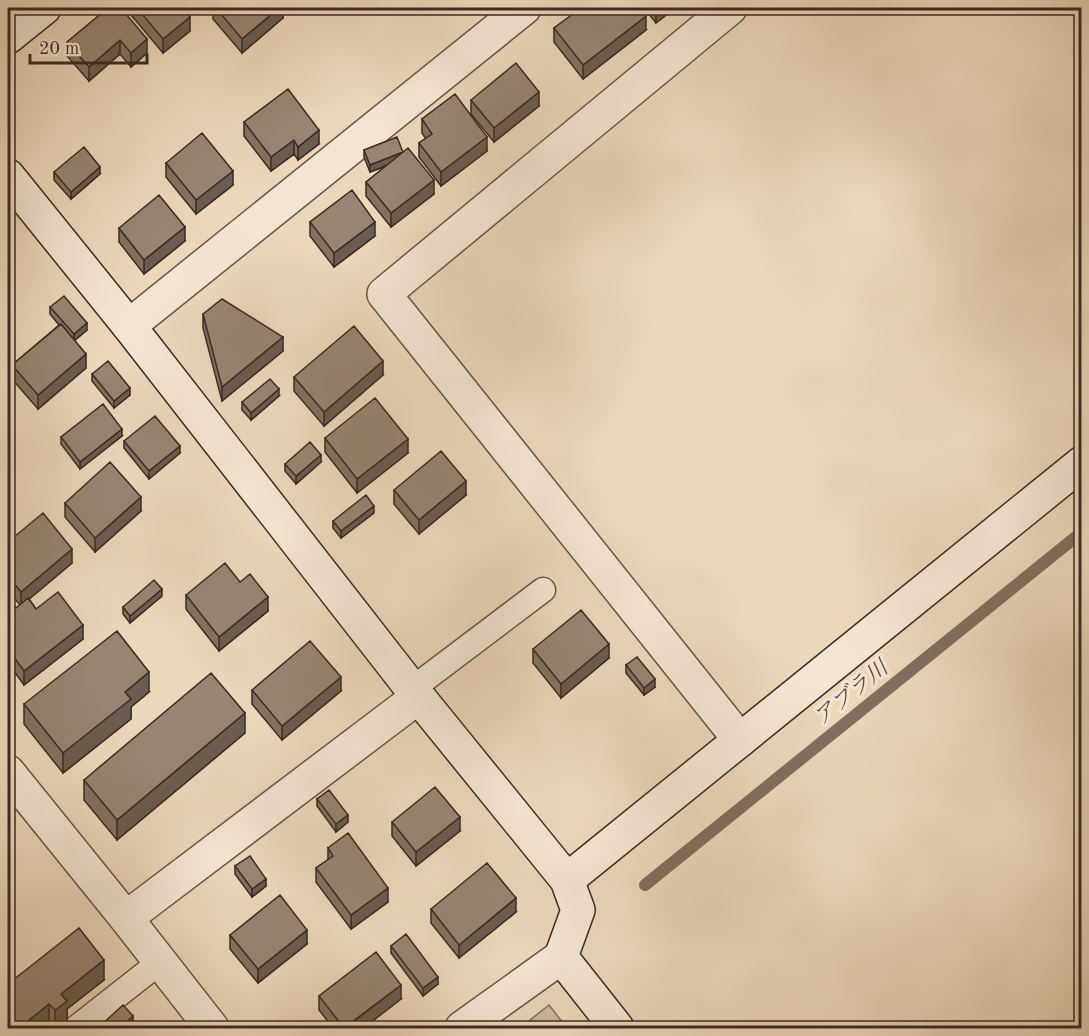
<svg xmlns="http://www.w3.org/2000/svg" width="1089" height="1036" font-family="'Old Standard TT','Noto Serif JP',serif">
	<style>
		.green { fill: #cebaa1; stroke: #847262; stroke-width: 1.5 }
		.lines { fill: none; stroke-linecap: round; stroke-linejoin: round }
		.stream { stroke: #816e5f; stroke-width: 12 }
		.lane-casing { stroke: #675549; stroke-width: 27 }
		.street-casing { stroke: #675549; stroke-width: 36 }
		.secondary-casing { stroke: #3b2a23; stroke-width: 36 }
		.lane { stroke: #f3e5d3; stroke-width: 24 }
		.street { stroke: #f3e5d3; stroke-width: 33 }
		.secondary { stroke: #f3e5d3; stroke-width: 33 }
		.wall { fill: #827262; stroke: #3b2a23; stroke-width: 1.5 }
		.shaded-wall { fill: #6a5c50; stroke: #3b2a23; stroke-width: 1.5 }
		.building { fill: #978472; stroke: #3b2a23; stroke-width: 1.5 }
		.labels { text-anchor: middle; stroke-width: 6; stroke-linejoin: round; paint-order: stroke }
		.water-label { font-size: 22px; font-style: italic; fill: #5e4c41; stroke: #f3e5d3 }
	</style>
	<rect width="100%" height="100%" fill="#ecd7bb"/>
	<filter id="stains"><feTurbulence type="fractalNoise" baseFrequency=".00333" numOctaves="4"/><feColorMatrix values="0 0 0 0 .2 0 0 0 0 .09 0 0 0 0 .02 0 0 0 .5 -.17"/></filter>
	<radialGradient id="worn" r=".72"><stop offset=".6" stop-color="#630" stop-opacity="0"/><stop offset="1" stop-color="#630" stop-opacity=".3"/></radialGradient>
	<path class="green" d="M549,1005l18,23h-47z"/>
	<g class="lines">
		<path class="stream" d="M645,885l437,-353"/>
		<g class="lane-casing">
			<path id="lane" d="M412,689l131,-99
				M76,1028l84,-66"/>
		</g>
		<g class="street-casing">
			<path id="street" d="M730,8l-346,286 356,446
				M129,326l395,-318
				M8,772l118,146 86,110
				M126,918l292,-221
				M462,1028l99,-71"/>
		</g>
		<g class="secondary-casing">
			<path id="secondary" d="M8,37l36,-29
				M8,176l121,150 283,363 155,191 11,30 -17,47 56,71
				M567,880l515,-417"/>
		</g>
		<use href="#lane" class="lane"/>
		<use href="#street" class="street"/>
		<use href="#secondary" class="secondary"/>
	</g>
	<path class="wall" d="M108,8l39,45 -16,14 -11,-13 -31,27 -22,-25v-14z
		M131,8h52l7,23 -27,22 -32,-38z
		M213,8h70v10l-41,35 -29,-34z
		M644,8h31l-19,15z
		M554,28l92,2 -63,49 -29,-37z
		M471,100l68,6 -45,36 -23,-28z
		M422,119l65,32 -46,35 -22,-29v-14l7,-4 -4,-6z
		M244,122l75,22 -21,16 -4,-6 -23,17 -27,-35z
		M364,150l39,3 31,41 -43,33 -25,-31v-14l21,-16 -17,6 -6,-15z
		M166,163l67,22 -37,29 -30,-37z
		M54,172l46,2 -29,25 -17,-19z
		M310,222l65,14 -41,31 -24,-31z
		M119,228l66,13 -41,33 -25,-32z
		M50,307l37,23 -12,10 11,28 -48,41 -26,-30v-14l47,-40 -9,-11z
		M203,314l80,37 -61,50 -19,-73z
		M92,374l38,21 -16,13 -22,-27z
		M383,375l-59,51 -30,-35v-14z
		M279,396l-28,24 -9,-10v-8z
		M122,436l-42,33 -19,-25v-7z
		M325,438l83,15 -51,40 -32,-41z
		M124,441l56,12 -31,26 -25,-31z
		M321,462l-25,22 -11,-13v-7z
		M394,490l72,5 -47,39 -25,-30z
		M65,503l76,8 -46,41 -30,-35z
		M374,513l-33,25 -8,-10v-7z
		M8,542l64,21 -43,36 7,10 47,30 -59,46 -16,-22v-67l8,12 4,-3 -12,-15z
		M240,582l28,29 -49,40 -33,-42v-14z
		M162,596l-32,27 -7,-9v-7z
		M533,649l76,9 -48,40 -28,-35z
		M626,665l29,22 -11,8 -18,-22z
		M252,690l89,1 -59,49 -30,-36z
		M149,692l-18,15v12l-68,54 -39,-49v-20z
		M245,733l-128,107 -33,-40v-20z
		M317,799l31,23 -12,10 -19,-26z
		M392,822l68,9 -44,35 -24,-30z
		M328,848l60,54 -37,27 -35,-47v-14l12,-8z
		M235,866l31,20 -14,11 -17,-23z
		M431,909l85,3 -57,46 -28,-35z
		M230,935l77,9 -49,39 -28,-34z
		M391,946l47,38 -15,12 -32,-43z
		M104,980l-37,29v12l-10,8h-4l-4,-5 -6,5h-35v-45z
		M319,996l82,3 -39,30h-28l-15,-19z"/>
	<path class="shaded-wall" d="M279,8h4v10l-41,35v-14z
		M666,8h9l-19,15v-7z
		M646,16v14l-63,49v-14z
		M190,17v14l-27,22v-14z
		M147,39v14l-16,14v-14z
		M120,40v14l-31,27v-14z
		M539,92v14l-45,36v-14z
		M319,130v14l-21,16v-13z
		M487,137v14l-46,35v-14z
		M294,140v14l-23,17v-14z
		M403,152v7l-33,13v-7z
		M100,167v7l-29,25v-7z
		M233,171v14l-37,29v-14z
		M434,180v14l-43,33v-14z
		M375,222v14l-41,31v-14z
		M185,227v14l-41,33v-14z
		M87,323v7l-13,11v-7z
		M283,337v14l-61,50v-14z
		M86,354v14l-48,41v-14z
		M383,361v14l-59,51v-14z
		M130,388v7l-16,13v-7z
		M279,389v7l-28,24v-7z
		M122,429v7l-42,33v-7z
		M408,439v14l-51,40v-14z
		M180,446v7l-31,26v-8z
		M321,455v7l-25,22v-8z
		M466,481v14l-47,39v-14z
		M141,497v14l-46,41v-14z
		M374,506v7l-33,25v-7z
		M72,549v14l-51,43v-14z
		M162,589v7l-32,27v-7z
		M268,597v14l-49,40v-14z
		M83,625v14l-59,46v-14z
		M609,644v14l-48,40v-14z
		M149,672v20l-18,15v12l-68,54v-20l62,-61z
		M341,677v14l-59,49v-14z
		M655,679v8l-11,8v-7z
		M245,713v20l-128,107v-20z
		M348,815v7l-12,10v-8z
		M460,817v14l-44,35v-14z
		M266,879v7l-14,11v-8z
		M388,888v14l-37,27v-14z
		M516,898v14l-57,46v-13z
		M307,930v14l-49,39v-14z
		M104,960v20l-37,29v12l-10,8h-2v-19l6,-16z
		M438,977v7l-15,12v-8z
		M401,985v14l-39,30h-18z
		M49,1004v20l-6,5h-25z
		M133,1016v7l-6,6h-8z"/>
	<path class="building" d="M108,8h13l26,31 -16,14 -11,-13 -31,27 -22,-25z
		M137,8h46l7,9 -27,22z
		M216,8h63l-37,31z
		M581,8h59l6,8 -63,49 -29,-37z
		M649,8h17l-10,8z
		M516,63l23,29 -45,36 -23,-28z
		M288,89l31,41 -21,17 -4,-7 -23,17 -27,-35z
		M455,94l32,43 -46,35 -22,-29 13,-9 -10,-15z
		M202,133l31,38 -37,29 -30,-37z
		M397,137l6,15 -33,13 -6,-15z
		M84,147l16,20 -29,25 -17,-20z
		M408,148l26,32 -43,33 -25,-31z
		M352,190l23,32 -41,31 -24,-31z
		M159,195l26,32 -41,33 -25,-32z
		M64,296l23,27 -13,11 -24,-27z
		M222,299l61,38 -61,50 -19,-73z
		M61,324l25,30 -48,41 -26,-30z
		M354,326l29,35 -59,51 -30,-35z
		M108,361l22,27 -16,13 -22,-27z
		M270,379l9,10 -28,24 -9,-11z
		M375,398l33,41 -51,40 -32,-41z
		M103,404l19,25 -42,33 -19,-25z
		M155,416l25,30 -31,25 -25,-30z
		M310,442l11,13 -25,21 -11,-12z
		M441,451l25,30 -47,39 -25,-30z
		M110,462l31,35 -46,41 -30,-35z
		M366,495l8,11 -33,25 -8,-10z
		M43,513l29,36 -51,43 -13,-16v-34z
		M225,563l15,19 10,-8 18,23 -49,40 -33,-42z
		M154,580l8,9 -32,27 -7,-9z
		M58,592l25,33 -59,46 -16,-22v-53l8,12 12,-10 8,11z
		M581,610l28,34 -48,40 -28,-35z
		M117,631l32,41 -24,20 6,7 -68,54 -39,-49z
		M310,641l31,36 -59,49 -30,-36z
		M637,657l18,22 -11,9 -18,-23z
		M211,673l34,40 -128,107 -33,-40z
		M435,787l25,30 -44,35 -24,-30z
		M329,790l19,25 -12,9 -19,-25z
		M348,833l40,55 -37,27 -35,-47 17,-12 -5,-8z
		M250,856l16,23 -14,10 -17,-23z
		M487,863l29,35 -57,47 -28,-36z
		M280,895l27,35 -49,39 -28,-34z
		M79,928l25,32 -43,34 6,7 -12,9 -6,-6 -31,25h-10v-45z
		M406,934l32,43 -15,11 -32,-42z
		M376,952l25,33 -57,43 -25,-32z
		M123,1005l10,11 -14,13h-22z"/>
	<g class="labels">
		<g class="water-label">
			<text transform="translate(850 692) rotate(-39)" y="8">アブラ川</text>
		</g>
	</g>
	<rect width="1089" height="1036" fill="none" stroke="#ecd7bb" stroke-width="30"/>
	<rect x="9" y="9" width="1071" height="1018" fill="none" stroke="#3b2a23" stroke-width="3"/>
	<rect x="15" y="15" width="1059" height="1006" fill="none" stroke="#3b2a23" stroke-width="1.5"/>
	<path d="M30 54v9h117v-9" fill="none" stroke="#3b2a23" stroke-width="3"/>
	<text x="39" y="54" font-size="18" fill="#3b2a23" stroke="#f3e5d3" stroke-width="4.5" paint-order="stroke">20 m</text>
	<rect width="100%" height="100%" filter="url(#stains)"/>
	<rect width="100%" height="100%" fill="url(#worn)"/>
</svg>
